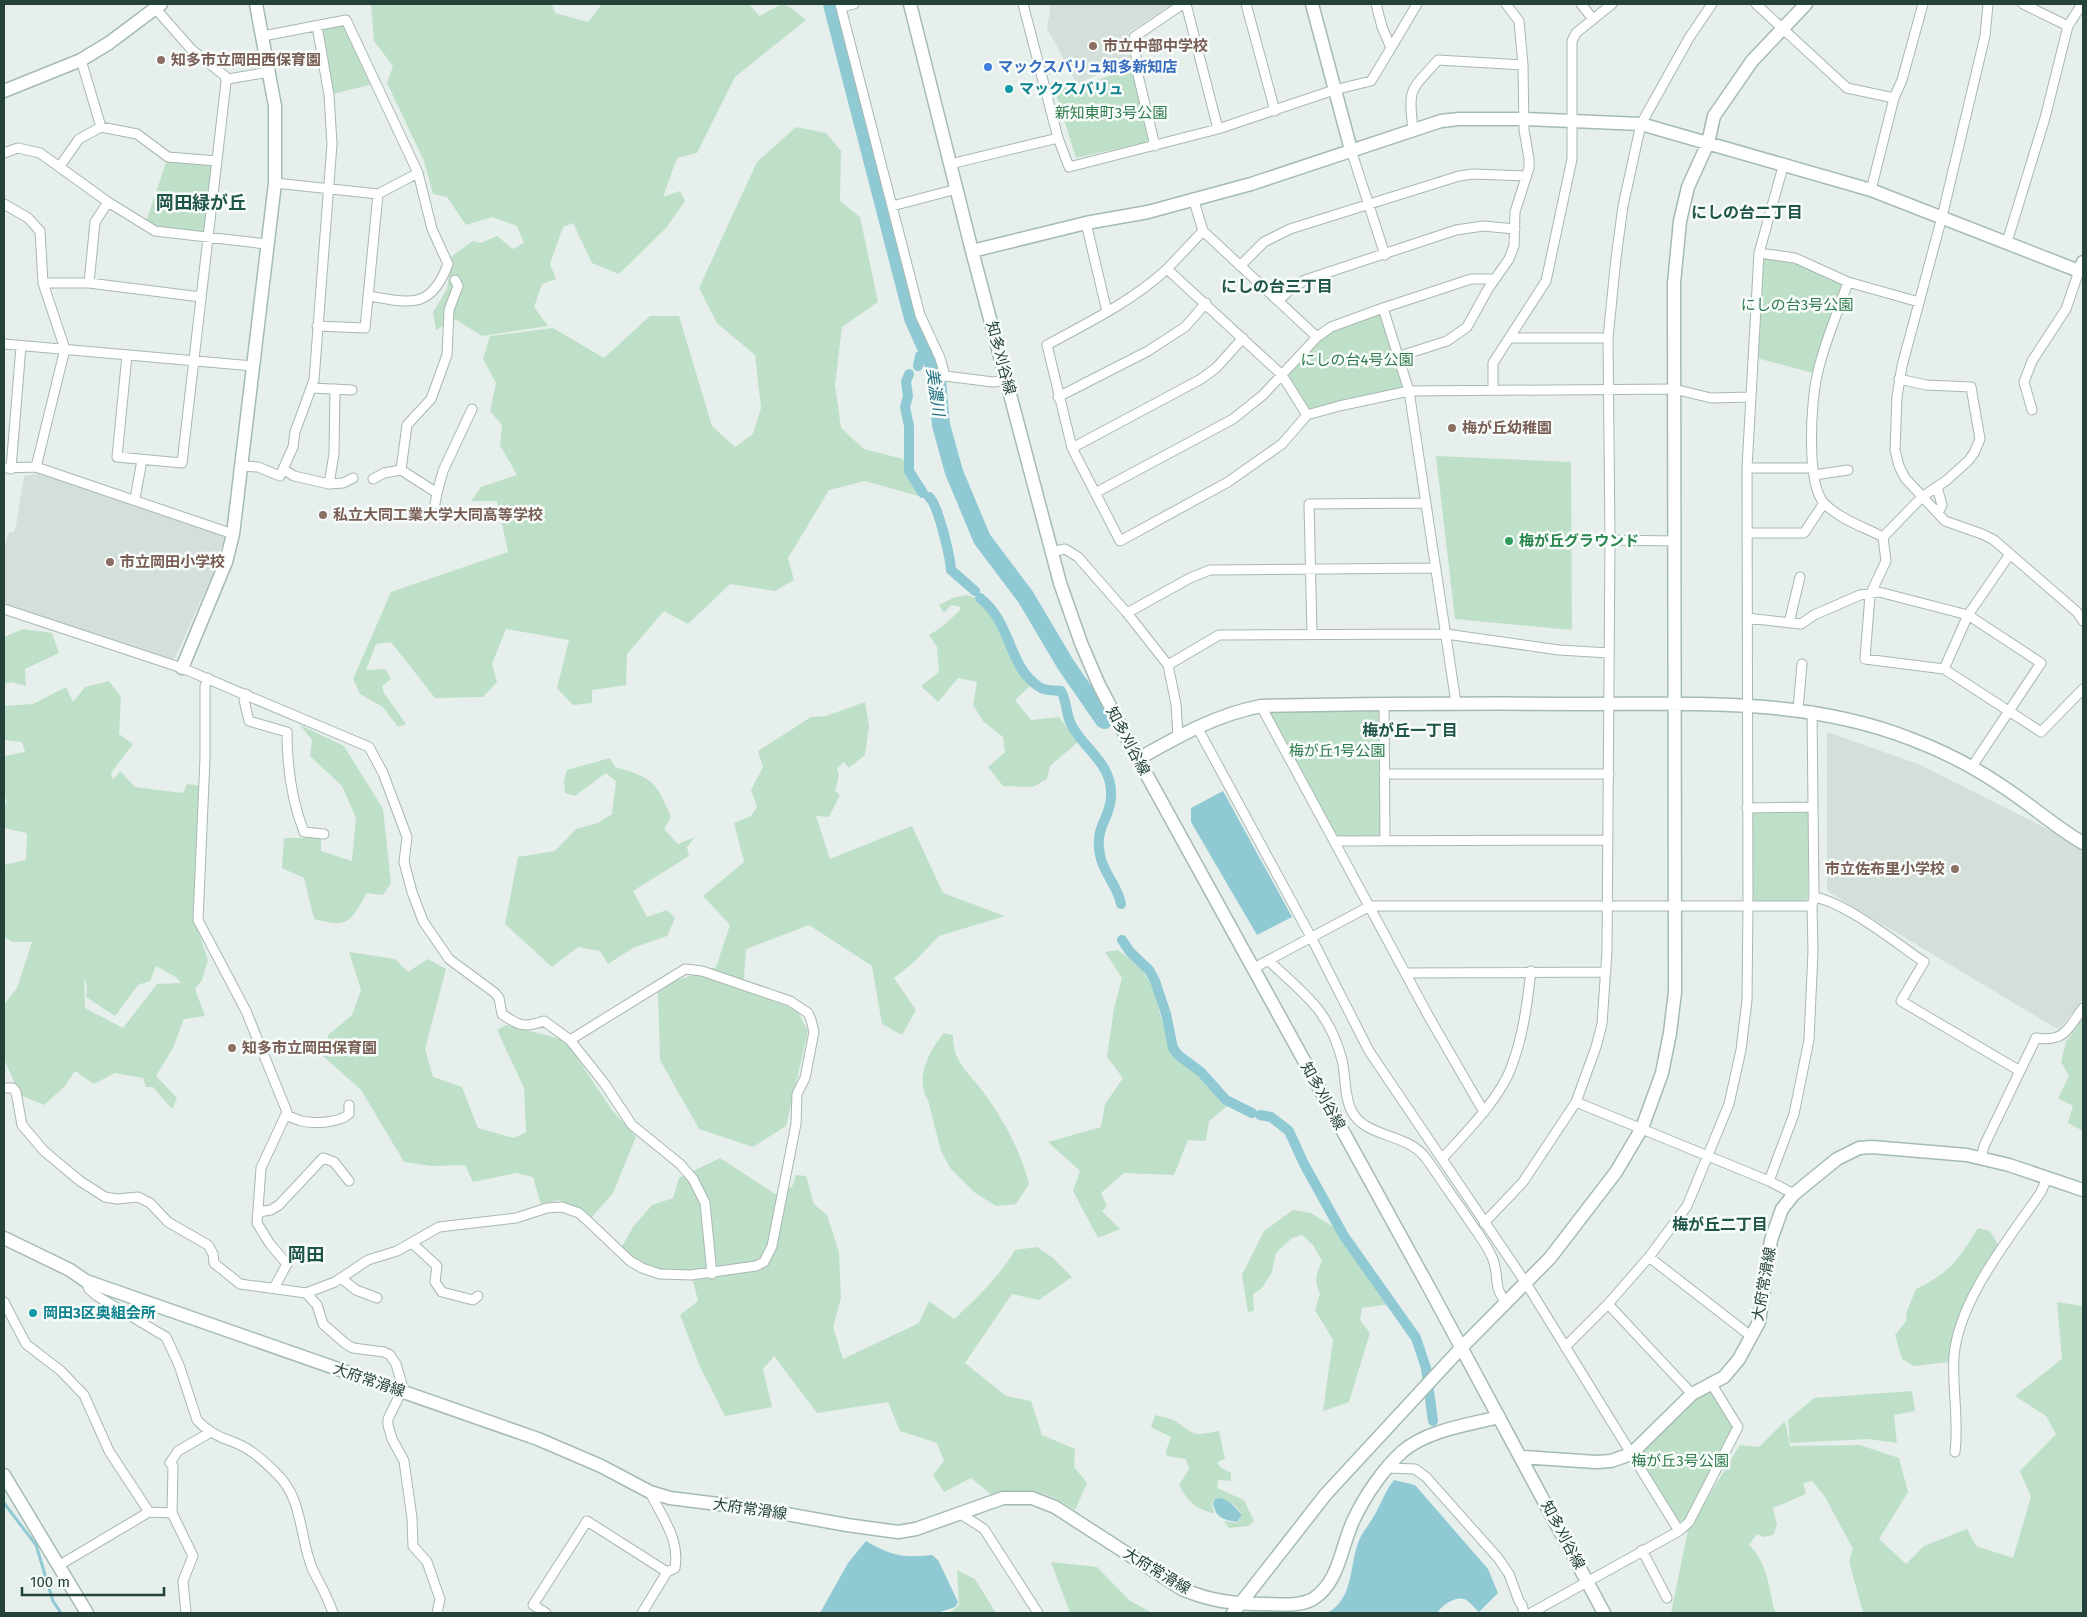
<svg xmlns="http://www.w3.org/2000/svg" width="2087" height="1617" font-family="'Fira Sans','Noto Sans JP',sans-serif">
	<style>
		.built { fill: #d4dfda }
		.green { fill: #bfe0c8; fill-rule: evenodd }
		.water { fill: #8ec9d4 }
		.lines { fill: none; stroke-linecap: round; stroke-linejoin: round }
		.stream { stroke: #8ec9d4; stroke-width: 3 }
		.canal { stroke: #8ec9d4; stroke-width: 10 }
		.river { stroke: #8ec9d4; stroke-width: 18 }
		.street-casing { stroke: #a8b8b2; stroke-width: 11 }
		.secondary-casing { stroke: #a4bbb3; stroke-width: 15 }
		.street { stroke: #fff; stroke-width: 9 }
		.secondary { stroke: #fff; stroke-width: 12 }
		.education-dot { fill: #8d6e63; stroke: #f7fbf9; stroke-width: 2 }
		.shop-dot { fill: #3f7fe0; stroke: #f7fbf9; stroke-width: 2 }
		.culture-dot { fill: #0f9aa8; stroke: #f7fbf9; stroke-width: 2 }
		.leisure-dot { fill: #2e9e5b; stroke: #f7fbf9; stroke-width: 2 }
		.labels { text-anchor: middle; stroke-width: 5; stroke-linejoin: round; paint-order: stroke }
		.education-label { font-size: 15px; font-weight: bold; fill: #785e54; stroke: #f7fbf9; text-anchor: start }
		.shop-label { font-size: 15px; font-weight: bold; fill: #366cbe; stroke: #f7fbf9; text-anchor: start }
		.culture-label { font-size: 15px; font-weight: bold; fill: #0d838f; stroke: #f7fbf9; text-anchor: start }
		.park-label { font-size: 15px; fill: #2d7a4b; stroke: #f7fbf9 }
		.street-label { font-size: 15px; fill: #24423a; stroke: #f7fbf9 }
		.leisure-label { font-size: 15px; font-weight: bold; fill: #27864d; stroke: #f7fbf9; text-anchor: start }
		.neighbourhood-label { font-size: 16px; font-weight: bold; fill: #1f5548; stroke: #f7fbf9 }
		.water-label { font-size: 16px; font-style: italic; fill: #1c6f80; stroke: #f7fbf9 }
		.quarter-label { font-size: 18px; font-weight: bold; fill: #1f5548; stroke: #f7fbf9 }
	</style>
	<rect width="100%" height="100%" fill="#e6efeb"/>
	<path class="built" d="M1049,4h124l-45,29 3,26 -54,25 -30,-56 3,-17z
		M47,472l175,62 2,5 -12,37 -37,82 -7,2 -164,-57v-55l5,-16h5l2,-6 8,-50z
		M1827,732l91,32 165,83v152l-24,31 -232,-139z"/>
	<path class="green" d="M371,4h181l3,9 33,9 14,-18h147l10,12 23,-12 8,3 16,13 -71,57 -38,76 -20,5 -14,39 17,-6 5,10 -19,27 -47,46 -27,-11 -19,-40 -10,4 -13,37 6,15 -14,5 -8,23 14,19 -66,10 -27,-17 -19,11 -3,-18 14,-23 5,-33 21,-15 8,2 16,-7 16,13 11,-6 -7,-17 -25,-9 -26,8 -19,-28 -14,-3 -9,-33 -37,-78 6,-17 -19,-25z
		M346,20l31,63 -48,12 -12,-69z
		M1133,65l23,75 -80,18 -21,-67 16,-7 5,6z
		M796,127l30,6 15,18 -1,50 20,16 18,85 -36,25 -7,58 6,43 23,21 39,10 7,20 12,18 -57,-16 -36,9 -41,68 6,22 -19,11 -45,-7 -42,40 -24,-13 -37,43 -1,31 -34,5v13l-19,2 -16,-17 12,-48 -63,-11 -14,35 5,18 -14,15 -48,1 -44,-56 -15,2 -10,26 19,-1 6,10 -9,7 2,7 22,31 -8,3 -15,-20 -23,-13 -7,-15 38,-87 117,-40 -11,-51h-26l10,-14 36,-12 -17,-30 2,-20 -12,-14 6,-28 -13,-24 7,-23 63,-8 51,30 46,-42h29l33,110 23,21 18,-13 8,-26 -6,-53 -38,-32 -18,-35 58,-126z
		M168,157l49,4 -8,75 -54,-5 -10,-7z
		M1759,253l36,5 53,24 -31,92 -64,-17z
		M1383,308l26,83 -102,24 -25,-40 35,-38z
		M1436,456l135,6 1,168 -117,-11z
		M966,595l10,3 18,18 14,26 12,31 11,12 -16,15 16,20 28,-3 19,25 -28,24 -3,13 -14,8 -30,-1 -15,-19 17,-15 -2,-15 -20,-16 -10,-16 4,-23 -19,-4 -20,24 -17,-16 18,-14 -2,-25 -8,-12c12,-6 22,-16 31,-25v-3l-9,-2 -7,8 -5,-8 14,-7z
		M23,629l29,4 7,20 -34,16 1,17 -15,-4 -7,2v-47z
		M109,681l12,16 -2,37 14,10 -22,29 2,7 7,-9 15,16 48,6 4,-9 14,2 -8,129 15,45 -6,20 -7,9 10,27 -21,3 -11,29 -17,28 21,22 -5,11 -19,-22h-7l-3,-9 -28,-5 -21,11 -19,-13 -11,16 -20,18 -24,-10 -16,-36v-54l13,-17 15,-46h-19l-9,-5v-72l22,-5 1,-27 -23,-5v-20l3,-7 -3,-5v-40l21,-4 -3,-10 -18,-2v-34l29,-2 33,-17 7,15 12,-15zM156,966l20,11 5,6 -24,1 -34,44 -38,-20 -1,-29 3,6 -1,12 29,19 23,-31 12,-4z
		M865,702l4,24 -4,29 -16,13 -5,-6 -7,6 2,7 -4,16 5,4 -11,22 -13,-1 14,43 82,-33 31,67 62,23 -66,20 -26,27 -19,15 22,32 -14,25 -20,-11 -10,-58 -63,-41 -63,24 -3,41 54,20 11,21 -22,95 -33,21 -54,-18 -39,-69 -2,-68 17,-11 41,-14 14,-42 -27,-29 41,-34 -10,-39 17,-7 6,-9 -6,-17 12,-23 -5,-16 53,-34 15,-1z
		M1384,705l1,136h-51l-73,-135z
		M300,725l44,21 39,63 8,74 -8,12 -16,-2c-18,30 -17,35 -53,26l-10,-41 -22,-10 2,-30h37v13l31,10 4,-43 -14,-32 -32,-30 2,-16z
		M610,758l5,9c38,11 41,14 56,50l-7,12 14,15 17,-7 -8,10 2,9 -56,35 14,26 20,-7 8,8 -8,18 -34,12 -25,16 -8,-13 -22,-4 -26,20 -47,-43 13,-67 37,-6 21,-22 22,-6 14,-9 4,-33 -10,-8 -31,23 -10,-3 -1,-13 3,-10z
		M1805,810l4,3 -1,85 -3,4 -50,-1 -4,-3 1,-84 3,-3z
		M1118,950l23,18 12,20 16,60 62,55 -22,18 -3,20 -18,-1 -14,35 -50,-2 -23,20 6,13 -5,5 18,18 -22,9 -25,-47 7,-20 -32,-29 53,-15 4,-23 18,-26 -16,-21 7,-49 8,-30 -17,-26z
		M349,952l46,7 13,13 20,-13 18,10 -21,80 8,28 29,10 16,41 36,10 12,-6 -2,-44 -27,-58 9,-5 59,15 47,70 24,27 -23,56 -22,25 -32,-18 -18,5 -8,-28 -17,-4 -43,9 -8,-17 -34,1 -27,-4 -43,-72 -37,-33 4,-22 24,-20 9,-25z
		M2083,1018v113l-15,-8 5,-17 -15,-8 11,-22 -8,-14 5,-20z
		M944,1033l9,2c-1,30 21,41 36,65 18,26 32,53 40,84l-13,20 -20,2 -22,-14 -23,-23 -10,-18 -13,-51c-14,-20 2,-51 16,-67z
		M720,1158l55,36 17,-7 4,-12 10,1 8,28 13,11 12,37 2,46 -8,29 10,32 76,-36 10,-22 25,18c23,-21 45,-42 61,-69l22,-3 16,11 19,19 -33,23 -27,-6 -47,69 41,33 25,5 11,34 33,14 -1,18 13,16 -12,27c-32,-21 -46,-23 -83,-15l-21,-17 -27,14 -11,-17 11,-14 -7,-18 -37,-12 -12,-29 -71,11 -43,-57 -11,13 9,38 -47,9 -25,-49 -20,-52 18,-14 -7,-29c-33,-1 -43,-2 -71,-22l13,-23 19,-22 21,-7 6,-20z
		M1293,1210l18,3 29,18 50,73 -28,4 -2,12 10,13 -21,69 -26,9 10,-71 -18,-30 5,-16c-6,-14 -4,-20 2,-33l-9,-16 -11,-10 -10,3 -16,15 -4,19 -10,16 -9,6 1,17 -6,1 -6,-37 22,-44z
		M1978,1228l12,3 9,15 -43,79 -8,37 -34,4 -12,-7 -7,-24 11,-14 1,-10 9,-22c35,-17 42,-29 62,-61z
		M2057,1302l25,4 1,-3v310h-220l-14,-52 4,-12 -28,-52 -13,-16 -9,2 3,11 -33,14 4,17 -4,10 -9,2 -7,-3 -8,11c13,11 19,33 22,50 2,6 1,13 6,18h-106l17,-83 52,-85 19,2 26,-26 5,25 70,-1 39,13 9,34 -29,47 27,25 18,-18 43,-17 9,17 37,12 18,-61 -11,-26 36,-37 -10,-18 -31,-20 47,-37z
		M1708,1391l5,2 21,36 -49,92h-7l-40,-63 3,-6 58,-56z
		M1912,1391l3,20 -21,4 3,28 -29,-4 -78,4 -2,-23 26,-22z
		M1155,1415c7,2 18,3 23,8 19,14 17,12 41,8l6,28 -8,3 3,5 11,6v8l-13,-1 -1,8 27,12 10,21 -6,5 -19,2 -5,-7 13,2 5,-8c-6,-11 -16,-18 -28,-16l-2,4 2,10h-2c-17,-5 -25,-12 -33,-28l10,-16 -3,-10 -19,-3 -1,-5 5,-14 -20,-10z
		M1051,1562l46,5 32,33 23,13h-82z
		M957,1570l18,9 21,34h-46l9,-8z"/>
	<path class="water" d="M1223,791l69,126 -35,18 -66,-113v-14z
		M1394,1480l21,5 73,84 10,24 -19,19c-5,-4 -10,-12 -15,-13 -9,-3 -23,7 -27,14h-110c29,-15 21,-51 34,-77 4,-7 9,-13 13,-20 7,-12 11,-25 20,-36z
		M1222,1498l9,5 11,12 -5,7c-15,-3 -21,-4 -24,-19l2,-4z
		M866,1541c26,15 36,17 66,14l6,5 20,42 -3,5 -18,6h-117l28,-50z"/>
	<g class="lines">
		<path class="stream" d="M4,1503l32,42 17,56 8,12"/>
		<path class="canal" d="M918,366l2,-10
			M909,374l-3,8 2,14 -3,11 4,19v45l14,22
			M929,497c9,7 21,59 22,73l24,21
			M980,598c32,25 28,68 58,88 6,5 15,4 23,5 6,10 5,23 10,33 11,24 42,39 40,72 0,22 -17,30 -11,59 3,18 18,31 21,49
			M1122,940l8,12 19,18 6,11 11,33 7,34 5,7 23,17 25,28 26,13
			M1260,1115l11,2 18,14 15,33 40,72 72,102 10,30 7,53"/>
		<path class="river" d="M832,4l81,314 23,52 5,55 13,47 28,67 43,57 41,69 38,55"/>
		<g class="street-casing">
			<path id="street" d="M840,4l80,311 20,43 5,18 48,6 13,-2
				M1023,4l35,134 11,29 149,-38 116,-39 37,-9 20,-33 -9,-21 -6,-23
				M1186,4l32,125
				M1246,4l29,107
				M1581,4l12,15
				M1756,4l91,84 47,10
				M1988,4l-3,32 -43,181 -40,149 -5,31 -2,53 4,16 6,12 40,43 37,13 12,6 83,72 6,9
				M2023,4l45,22
				M841,7l13,-3
				M263,36l83,-16 72,153 14,56 16,35c-17,46 -38,39 -79,32
				M1391,48l26,-44
				M81,60l20,67
				M225,76l3,3 41,-7
				M1413,130c-5,-44 -3,-38 25,-70l85,5
				M1155,146l-17,-71 -4,-38 49,-33
				M1351,150l34,105
				M4,153l14,-5 22,5 68,49 47,29 111,13
				M950,164l108,-26
				M60,166l19,-27 22,-12 36,7 31,23 49,4
				M275,183l103,11 40,-21
				M1871,190l23,-92 8,-18 21,-76
				M1193,198l10,33 114,106
				M4,204l24,14 12,13 3,52 22,66 -29,118
				M892,206l65,-17
				M1086,223l21,89
				M2007,242l38,-124 23,-92 14,-22
				M1759,253l36,5 53,24 71,20
				M1240,266l24,-24 26,-13 169,-53 14,-2 54,2
				M1167,269l36,-38
				M1848,282c-10,31 -25,63 -31,94 -6,25 -11,108 7,127 15,16 40,24 59,34l39,-40 25,-17 22,-20 5,-7 6,-14 -9,-52 -45,-2 -27,-6
				M43,283h46l112,14
				M89,283l6,-61 13,-20
				M1278,301l13,-12 14,-9 151,-50 27,-4 32,3
				M1383,308l88,-29h24
				M317,326l48,2 13,-134
				M1509,338h99
				M4,344l249,22
				M127,355l-10,102 65,6 44,-381 -1,-6 -34,-27 -36,-41
				M1400,356l47,-15 20,-14 21,-38 21,-30 5,-13 1,-34 14,-44v-9l-5,-29 -1,-65 -4,-44 -13,-17
				M312,388l40,2
				M1493,389v-26l53,-82 26,-122v-118l4,-8 36,-29
				M1058,397l90,-46 37,-24 21,-24
				M2032,410l-8,-28 8,-21 34,-52 13,-38 4,1
				M1307,415l-25,-40 -115,-106c-36,33 -78,53 -120,76l25,103 48,93 108,-59 54,-38 25,-29 32,-9 70,-15 265,-2 37,9 39,-1
				M1072,448l129,-69 15,-11 27,-30
				M242,466l16,1 22,9 13,-29 2,-15 19,-52 18,-236 -3,-49 -12,-69
				M4,468l32,-1 197,67
				M1747,468h66
				M11,469l10,-123
				M283,469l11,7 35,8 5,-30 1,-65
				M401,470l6,-45 24,-26 16,-44 2,-45 9,-24 -3,-6
				M1814,475l34,-5
				M373,479l11,-6 17,-3 36,23 -2,11
				M329,484l14,-1 10,-5
				M1937,487l5,18 -4,8
				M437,493l6,-22 29,-62
				M1095,493l138,-74 30,-24 54,-58 14,-10 52,-19 26,83 47,312
				M135,499l7,-39
				M1747,533h57l20,-30
				M1883,537l3,24 -16,34 -5,64 79,10 97,63 42,-43
				M1610,540l65,1
				M1051,552l14,-3 13,8 49,56 41,52 8,39 2,32
				M4,609l178,59 187,79 14,26 24,64 -3,25 8,30 11,29 26,38 46,34 4,5 3,16c17,12 22,14 42,7l26,19 34,43 28,42 48,39 13,15 12,24 7,71
				M1127,613l63,-35 20,-8 226,-2
				M1747,618l54,6 13,-9 46,-20 19,-3 89,23 73,48 -70,105
				M1789,623l11,-46
				M1312,634l-3,-130 117,-1
				M1168,665l51,-30 227,-1 113,16 50,3
				M1944,669l24,-54 42,-61
				M208,678l-3,8v72l-7,162 48,91 41,101 -26,56 -4,55 13,21 17,20 -13,24
				M246,694l-2,6 5,21 38,11c0,34 4,67 17,100l20,2
				M1384,705l1,136
				M1261,706l168,311 55,95
				M1798,709l4,-45
				M1197,727l114,210 58,114 73,108
				M1384,774h225
				M1747,808l66,-1
				M1334,841l274,-1
				M1814,897c33,6 82,46 110,65l-23,39 119,70 -36,75 -3,12
				M1269,961c36,34 60,49 73,99 4,17 2,37 10,52 15,26 54,21 73,45 12,16 23,34 35,50 10,16 23,31 31,48 10,19 0,32 16,48
				M1252,969l118,-63h442
				M1405,973l201,-1
				M2020,1071l16,-33c29,4 31,-8 47,-30
				M4,1088h9l3,4 6,33 22,26 36,30 25,16 12,2 21,-2 12,6 18,19 40,23 5,9 1,9 26,21 66,9 29,-11 33,-22 29,-9 42,-24 77,-9 31,-10 15,-1 17,6 11,10 40,38 12,7 18,6 31,1 65,-9 8,-4 8,-16 24,-122 1,-30 8,-16 9,-46 -3,-12 -3,-7 -18,-12 -88,-30 -17,-2 -115,71
				M1576,1102l193,79 25,13
				M286,1116c6,1 10,3 15,5 13,3 38,2 48,-7v-9
				M1769,1181l25,-67 15,-74 4,-89 -1,-45 2,-9 -2,-186
				M258,1212l13,-2 8,-5 44,-47 11,4 15,19
				M1484,1223l39,-41 53,-80 20,-55 6,-23 5,-73 3,-411 -2,-202 8,-80 7,-52 18,-82 48,-86 23,-34
				M412,1243l25,23 -2,16 7,10 31,8 5,-4
				M1649,1257l103,80
				M341,1278l15,12 21,8
				M86,1281l3,8 8,7 69,41 13,28 18,55c18,19 29,17 49,28 10,6 21,16 30,25 27,25 23,62 36,95 7,15 16,29 21,45
				M306,1293l11,12 6,19 23,20 7,4 31,4 6,3 6,9 7,24 -15,31v6l4,14 12,22 8,57 1,28 14,16 13,37 -3,14
				M4,1302l22,42 35,27 23,24 25,56 40,61
				M1608,1304l84,90
				M1565,1347l43,-43 41,-47 38,-51 42,-102 12,-54 6,-50 1,-95 -1,-437 12,-215 25,-90
				M1955,1452c4,-32 -3,-64 -1,-96 5,-57 55,-117 87,-164l6,-14
				M1388,1468l27,1 11,8 72,81 11,16 10,27 3,4 2,8
				M650,1492c12,26 30,46 25,76l-8,4
				M959,1513l25,16 54,84
				M1679,1531l10,-9 49,-95 -27,-44
				M1642,1550l25,48
				M58,1566l91,-54 23,1
				M186,1613l-3,-32 10,-25 -21,-43 1,-47 -3,-3 8,-12 33,-19
				M546,1613l-13,-8 54,-84 80,51 -25,41
				M1531,1613l148,-82 -153,-248 -84,-124c22,-25 57,-59 69,-91 12,-31 16,-63 20,-97"/>
		</g>
		<g class="secondary-casing">
			<path id="secondary" d="M910,4l62,247 88,332 21,60 18,42 39,74 294,534 172,320
				M1312,4l39,146
				M4,91l77,-31 28,-17 52,-39
				M972,251l114,-28 62,-11 103,-28 190,-63 18,-2h66l116,5 230,66 208,81 4,-9
				M182,668l44,-106 7,-28 42,-351v-77l-19,-102
				M1138,759c39,-22 77,-44 123,-53 109,-2 218,-3 327,-2 109,0 219,-6 323,35 32,12 63,28 91,47 28,18 53,41 81,57
				M4,1238l66,32 16,11 452,158 63,27 49,26 20,6 88,11 89,16 51,7 18,-3 87,-31h29l23,9 127,82c28,12 52,15 82,15 14,0 35,3 49,-5 27,-17 28,-54 41,-80 11,-23 29,-50 49,-68 25,-21 65,-26 96,-34
				M1522,1457l74,5 15,-1 20,-7 61,-60 32,-17 15,-18 20,-37 12,-82 11,-31 12,-15 43,-35 22,-11 13,-1 95,8 42,10 74,25
				M4,1475l83,138
				M1233,1613l93,-119 135,-146 89,-90 66,-86 26,-44 20,-55 8,-40 5,-41 -1,-709 6,-62 8,-34 20,-44 6,-27 38,-55 54,-57"/>
		</g>
		<use href="#street" class="street"/>
		<use href="#secondary" class="secondary"/>
	</g>
	<g class="education-dot">
		<circle cx="1093" cy="46" r="5"/>
		<circle cx="161" cy="60" r="5"/>
		<circle cx="1452" cy="428" r="5"/>
		<circle cx="323" cy="515" r="5"/>
		<circle cx="110" cy="562" r="5"/>
		<circle cx="1955" cy="869" r="5"/>
		<circle cx="232" cy="1048" r="5"/>
	</g>
	<circle class="shop-dot" cx="988" cy="67" r="5"/>
	<g class="culture-dot">
		<circle cx="1009" cy="89" r="5"/>
		<circle cx="33" cy="1313" r="5"/>
	</g>
	<circle class="leisure-dot" cx="1509" cy="541" r="5"/>
	<g class="labels">
		<g class="education-label">
			<text x="1103" y="51">市立中部中学校</text>
			<text x="171" y="65">知多市立岡田西保育園</text>
			<text x="1462" y="433">梅が丘幼稚園</text>
			<text x="333" y="520">私立大同工業大学大同高等学校</text>
			<text x="120" y="567">市立岡田小学校</text>
			<text x="1945" y="874" text-anchor="end">市立佐布里小学校</text>
			<text x="242" y="1053">知多市立岡田保育園</text>
		</g>
		<g class="shop-label">
			<text x="998" y="72">マックスバリュ知多新知店</text>
		</g>
		<g class="culture-label">
			<text x="1019" y="94">マックスバリュ</text>
			<text x="43" y="1318">岡田3区奥組会所</text>
		</g>
		<g class="park-label">
			<text x="1111" y="118">新知東町3号公園</text>
			<text x="1797" y="310">にしの台3号公園</text>
			<text x="1357" y="365">にしの台4号公園</text>
			<text x="1337" y="756">梅が丘1号公園</text>
			<text x="1680" y="1466">梅が丘3号公園</text>
		</g>
		<g class="street-label">
			<text transform="translate(1001 358) rotate(75)" y="5">知多刈谷線</text>
			<text transform="translate(1128 741) rotate(62)" y="5">知多刈谷線</text>
			<text transform="translate(1323 1096) rotate(61)" y="5">知多刈谷線</text>
			<text transform="translate(1764 1284) rotate(-80)" y="5">大府常滑線</text>
			<text transform="translate(369 1380) rotate(19)" y="5">大府常滑線</text>
			<text transform="translate(750 1509) rotate(8)" y="5">大府常滑線</text>
			<text transform="translate(1563 1535) rotate(62)" y="5">知多刈谷線</text>
			<text transform="translate(1157 1571) rotate(31)" y="5">大府常滑線</text>
		</g>
		<g class="leisure-label">
			<text x="1519" y="546">梅が丘グラウンド</text>
		</g>
		<g class="neighbourhood-label">
			<text x="1747" y="218">にしの台二丁目</text>
			<text x="1277" y="292">にしの台三丁目</text>
			<text x="1410" y="736">梅が丘一丁目</text>
			<text x="1720" y="1230">梅が丘二丁目</text>
		</g>
		<g class="water-label">
			<text transform="translate(936 392) rotate(82)" y="6">美濃川</text>
		</g>
		<g class="quarter-label">
			<text x="201" y="209">岡田緑が丘</text>
			<text x="306" y="1261">岡田</text>
		</g>
	</g>
	<rect width="2087" height="1617" fill="none" stroke="#24423a" stroke-width="10"/>
	<path d="M22 1587v8h142v-8" fill="none" stroke="#24423a" stroke-width="2.5"/>
	<text x="30" y="1587" font-size="15" fill="#24423a" stroke="#f7fbf9" stroke-width="4" paint-order="stroke">100 m</text>
</svg>
